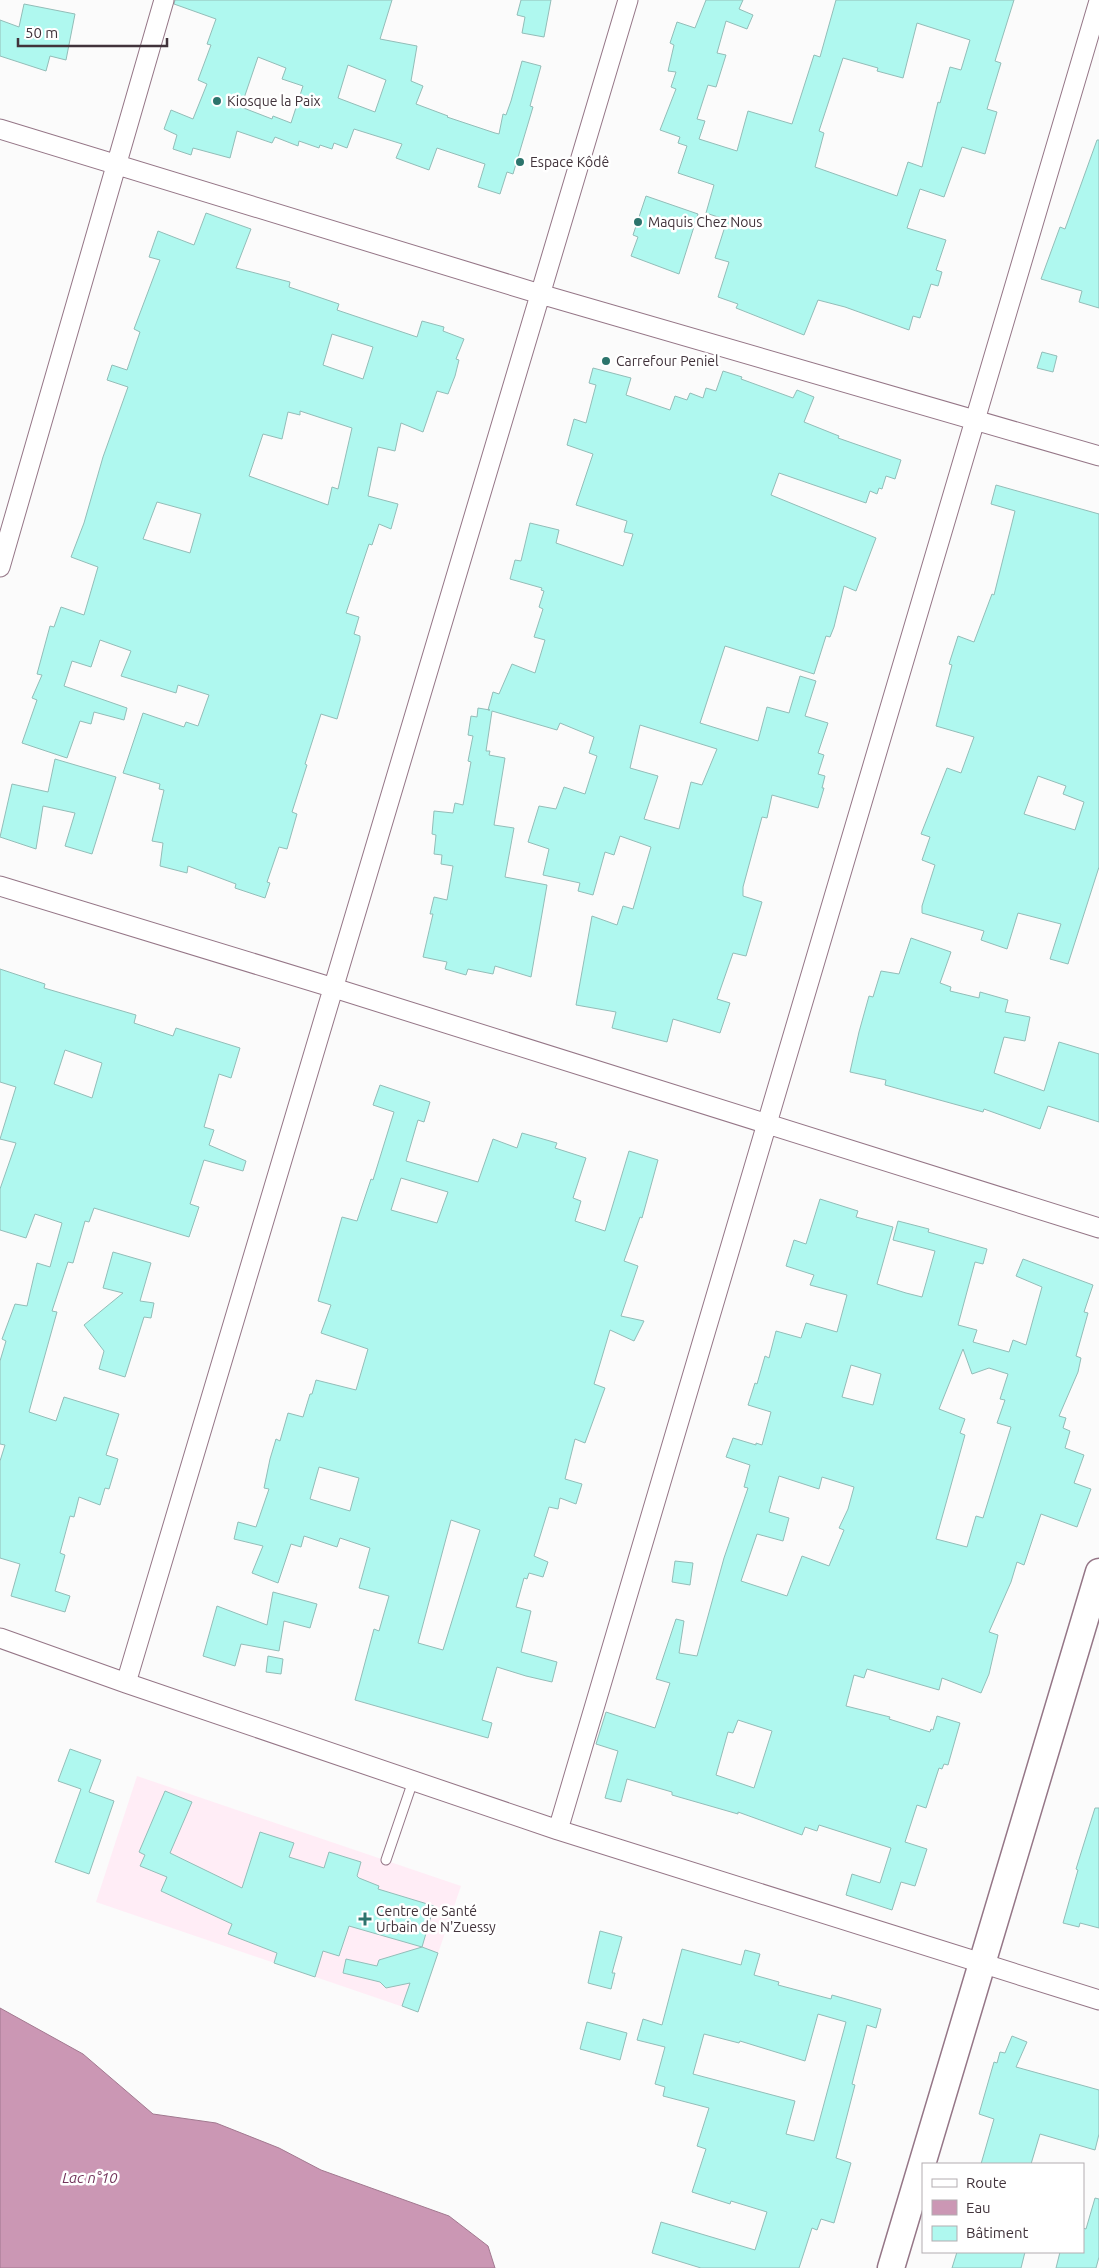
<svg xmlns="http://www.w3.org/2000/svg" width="1099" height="2268" font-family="Ubuntu,sans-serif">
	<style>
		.built { fill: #ffedf6 }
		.water { fill: #cb97b4; stroke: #a27990 }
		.building { fill: #aff8ef; stroke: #93bdb8; fill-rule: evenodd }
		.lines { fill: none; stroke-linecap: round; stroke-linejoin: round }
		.lane-casing { stroke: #957687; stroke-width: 11 }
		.street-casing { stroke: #957687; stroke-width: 21 }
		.secondary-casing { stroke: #957687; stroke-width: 29 }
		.lane { stroke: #fff; stroke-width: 9 }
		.street { stroke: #fff; stroke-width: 19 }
		.secondary { stroke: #fff; stroke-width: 26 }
		.poi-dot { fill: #2c746c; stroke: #fff; stroke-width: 2 }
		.labels { text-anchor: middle; stroke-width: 5; stroke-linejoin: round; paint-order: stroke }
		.poi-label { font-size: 14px; fill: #41333b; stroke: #fff; text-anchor: start }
		.water-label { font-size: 15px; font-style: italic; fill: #73345b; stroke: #fff }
	</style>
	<rect width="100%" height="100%" fill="#fbfbfb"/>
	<path class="built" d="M137,1776l324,110 -43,126 -322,-110z"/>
	<path class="water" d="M0,2008l83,46 70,60 63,9 63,25 42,22 128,46 39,30 7,22h-495z"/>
	<path class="building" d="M175,0h217l-12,39 37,7 -6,35 12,5 -7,18 32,12 -1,1 48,16 4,1 4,-20 3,1 5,-14 11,-40 19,5 -11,40 3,1 -20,67 -6,-2 -7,22 -22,-7 7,-23 -48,-16 -8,22 -33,-12 6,-14 -48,-15 -7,19 -13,-5 -2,6 -12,-4 -1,3 -20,-7 -1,5 -23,-9 -3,6 -35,-12 -7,27 -37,-10 -2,7 -18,-6 4,-14 -13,-6 7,-19 22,9 14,-35 -9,-4 13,-35 -4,-1 9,-25 -42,-15zM258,57l28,11 -4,11 21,7 -12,37 -18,-7 -1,3 -31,-12zM348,65l38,15 -11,32 -37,-14z
		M521,0h30l-7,37 -22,-4 3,-16 -8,-2z
		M706,0h37l-4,9 14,6 -6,14 -21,-8 -9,32 9,2 -10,32 -8,-2 -11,34 8,2 -6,18 38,12 11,-40 44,13 22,-69 6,2 16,-57h178l-19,61 6,2 -14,46 10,3 -12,42 -23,-7 -18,50 -24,-8 -13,39 39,12 -10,30 6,2 -4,14 -7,-2 -11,34 -7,-2 -4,14 -64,-23 -27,-7 -14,35 -68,-27 2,-4 -20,-7 11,-35 -14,-4 12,-38 -21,-7 8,-28 -36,-12 9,-27 -9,-3 2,-6 -20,-7 16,-41 -5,-2 5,-15 -8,-1 6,-26 -4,-2 7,-21 18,6zM917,23l53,17 -9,30 -11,-3 -10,36 -2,-1 -16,65 -14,-5 -11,34 -82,-29 9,-34 -5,-2 24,-73 35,10 -1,3 26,7z
		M24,4l51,10 -9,46 -16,-4 -4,15 -46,-15v-36l19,7z
		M1097,140h2v168l-20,-6 3,-11 -41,-12 19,-52 5,2z
		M646,196l52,18 -19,60 -48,-18 7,-19 -5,-2z
		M206,213l45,16 -15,39 54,14 -1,5 50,17 -2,6 80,27 5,-16 22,6 -1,4 21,8 -8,20 3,1 -4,16 -7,18 -11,-3 -14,41 -22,-9 -6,28 -17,-4 -10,49 30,8 -7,25 -12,-5 -7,21 -3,-1 -23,69 13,4 -5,17 6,2v4l-23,79 -16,-5 -16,50 2,1 -15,47 5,2 -10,35 -8,-2 -12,35 3,1 -5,15 -30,-10 1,-4 -48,-18 -1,7 -27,-7 3,-23 -11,-2 12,-51 -5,-1 1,-5 -37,-11 20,-60 41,14 2,-5 12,4 11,-31 -31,-10 -2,8 -55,-17 10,-25 -31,-11 -9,27 -19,-6 -8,25 63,22 -3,12 -30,-8 -3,12 -11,-3 -13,37 -45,-15 15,-43 -5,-2 10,-23 -5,-1 13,-48 4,1 7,-20 23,8 14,-48 -27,-10 13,-34 19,-66 25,-70 -21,-7 5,-15 15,5 13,-38 -6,-3 26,-69 -11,-3 9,-26 36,14zM332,334l41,13 -10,32 -40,-14zM300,411l52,17 -14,61 -6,-2 -4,18 -79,-29 14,-42 19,5 6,-27 12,3zM157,502l44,12 -11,39 -47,-14z
		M1042,352l15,4 -4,16 -16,-4z
		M593,368l38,10 -5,17 44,15 5,-14 12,4 3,-7 13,5 3,-10 10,3 7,-20 19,6 -1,2 52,19 4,-8 17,7 -10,25 35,14 -1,2 63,22 -6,19 -9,-3 -4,13 -3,-1 -2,6 -7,-3 -4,12 -87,-30 -8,22 105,43 -20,53 -12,-5 -10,41 -4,10 -4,-1 -12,38 -89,-28 -25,77 58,18 9,-34 22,6 11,-37 16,5 -11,35 23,7 -10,30 6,2 -6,19 7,2 -3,12h2l-6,20 -46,-13 -5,23 -5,-1 -19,70v9l19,6 -16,54 -13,-3 -16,46 13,4 -10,30 -47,-14 -6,23 -55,-14 4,-16 -40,-7 16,-89 25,9 6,-19 10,3 18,-62 -31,-11 -6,19 -9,-3 -12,43 -15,-4 2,-8 -37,-8 6,-26 -21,-7 11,-36 17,3 8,-22 21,7 12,-38 -8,-3 5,-16 -34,-14 -3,7 -65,-19 -6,40h4l-1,4 16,3 -11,67 20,3 -9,49 42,8 -16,92 -36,-11 -2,8 -25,-5 -2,6 -21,-6 2,-7 -24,-5 10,-43h-3l4,-17 13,3 6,-34 -12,-2 1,-9 -8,-1 2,-19 -4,-1 2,-23 19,2 2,-10 8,2 8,-43 -3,-1 5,-25 -5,-1 3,-19 6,1 1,-9 12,2h-2l5,-18 6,2 13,-30 23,9 10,-33 -11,-3 9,-28 -4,-2 5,-16 -3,-1 1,-2 -32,-9 5,-19 6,1 9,-38 29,7 -3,13 67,23 10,-32 -9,-2 3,-11 -51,-16 17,-51 -26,-9 7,-26 12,4 10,-38 -7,-2zM640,725l77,24 -15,36 -11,-3 -12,47 -35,-10 14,-43 -28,-8z
		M996,485l103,29v353l-31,97 -18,-5 11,-35 -43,-11 -11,36 -26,-9 3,-9 -62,-18v-7l13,-41 -13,-5 8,-23 -9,-3 26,-66 14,5 13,-36 -38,-11 16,-61 -3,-1 9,-28 16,6 18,-48 2,1 21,-84 -24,-7zM1038,776l28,10 -3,8 21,8 -9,28 -51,-16z
		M55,759l61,18 -24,77 -27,-8 10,-33 -32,-7 -7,43 -36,-12 12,-53 36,8z
		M911,938l40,14 -11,31 11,4 -1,4 29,7 1,-6 28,8 -3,12 25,5 -5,24 -21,-4 -10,36 50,18 15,-49 40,12v68l-51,-16 -8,23 -56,-20 -1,3 -98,-27 1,-5 -36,-8 9,-40 10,-36 4,1 8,-26 18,3z
		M0,969l45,15 -1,4 92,27 -2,8 39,13 3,-8 64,20 -9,30 -12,-4 -15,53 10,3 -5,15 37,16 -3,10 -39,-11 -14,44 9,3 -10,30 -95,-29 -5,14 -4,-1 -12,42 -5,-1 -16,49 5,1 -28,100 27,9 8,-24 55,17 -13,41 12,4 -9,30 -4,-1 -5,17 -21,-8 -5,20 -4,-1 -10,37 5,2 -10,36 15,5 -5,16 -54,-16 9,-32 -20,-6v-97l5,-16 -5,-1v-83l6,-20 -4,-2 13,-35 12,2 10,-43 13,4 12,-44 -27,-9 -9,24 -26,-8v-41l16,-46 -16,-4 16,-52 -16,-5zM65,1050l37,13 -10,35 -38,-14z
		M380,1085l50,17 -6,20 -6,-2 -12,41 72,21 15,-43 24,9 5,-15 35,10 -2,5 31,10 -13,40 8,3 -6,20 30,10 24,-80 29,9 -16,58 -2,-1 -16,44 14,5 -17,50 23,5 -10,20 -24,-11 -16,54 11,4 -20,55 -10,-4 -10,40 17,5 -6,20 -16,-6 -2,11 -9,-2 -15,49 14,6 -5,15 -14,-4 -2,6 -3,-1 -8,29 15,4 -10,41 36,10 -5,20 -26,-6 -29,-9 -15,53 10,3 -4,15 -133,-38 19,-71 5,2 10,-35 -30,-8 11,-40 -30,-10 -3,9 -33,-11 -3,11 -10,-3 -13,39 -26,-10 11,-27 -29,-7 4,-17 18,5 13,-38 -5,-1 6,-29 6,-20 4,2 8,-28 15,4 7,-23h2l4,-14 40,10 12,-41 -47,-16 10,-28 -13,-4 24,-84 15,4 14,-42 2,1 21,-68 -21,-7zM401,1178l47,14 -11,31 -46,-13zM319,1467l40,11 -9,33 -40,-12zM451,1520l29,10 -37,120 -25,-7z
		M820,1199l38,12 -2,6 37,10 -16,57 29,9 16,4 13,-46 -42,-11 5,-19 31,8 -1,3 59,17 -4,15 -8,-2 -17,63 19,5 -4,12 36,10 4,-12 13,5 16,-58 -26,-11 7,-17 70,26 -9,27 4,1 -12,43 5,2 -3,14 -19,44 7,2 -3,10 7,3 -5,17 19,7 -10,28 17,6 -14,38 -36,-13 -17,51 -7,-3 -6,20 -22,50 9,3 -9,39 -8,19 -39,-15 -3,12 -72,-21 -3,9 -10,-3 -8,31 44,11 -1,2 41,13 1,-3 2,1 4,-14 23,7 -12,42 -4,-1 -2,5 -3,-1 -13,40 -9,-3 -12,37 22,7 -12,37 -14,-4 -9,28 -46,-15 6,-21 28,9 11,-35 -72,-23 -2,6 -12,-4 -3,8 -64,-23v2l-66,-19v-3l-45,-13 -6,23 -16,-4 13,-47 -22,-7 10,-32 49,16 15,-45 -14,-4 20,-60 8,2 -5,32 18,3 27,-98 24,-70 -4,-1 6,-22 -24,-8 7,-19 23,7v-2l6,2 9,-33 -23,-7 7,-22 2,1 8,-28 4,2 7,-27 25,7 5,-15 31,9 10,-37 -37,-10 4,-10 -28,-9 8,-26 12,4zM963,1349l9,25 17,-6 19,6 -8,25 5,1 -8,23 14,4 -28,91 -7,-2 -9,31 -31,-8 29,-104 -5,-2 5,-14 -26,-10zM851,1365l30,9 -8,31 -31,-8zM779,1476l40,13 3,-12 32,10 -6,22 -9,19 5,2 -15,36 -27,-10 -15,40 -46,-15 16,-47 26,7 6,-23 -20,-6zM738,1720l34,11 -18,57 -38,-13 12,-43 5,1z
		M113,1252l38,11 -11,38 14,2 -3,15 -7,-1 -19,60 -26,-8 5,-18 -20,-26 39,-32 -20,-5z
		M675,1561l18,2 -3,22 -18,-3z
		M273,1592l44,12 -7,24 -26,-7 -5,30 -38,-7 -6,22 -32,-10 14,-50 50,19z
		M268,1656l15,3 -2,15 -15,-2z
		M70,1749l31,11 -12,32 25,9 -25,73 -34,-12 26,-73 -23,-8z
		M165,1791l27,11 -22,51 72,35 18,-56 34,11 -5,14 35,11 5,-16 32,10 -4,14 2,2 20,8 -1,3 56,17 -12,41 -73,-21 -10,30 -16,-5 -8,26 -41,-14 3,-10 -49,-19 4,-10 -71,-33 6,-14 -27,-11 5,-11 -6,-3z
		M1095,1808h4v120l-19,-5 -1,4 -16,-4 15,-53 -2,-1z
		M600,1931l22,6 -10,36h3l-4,16 -23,-6z
		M422,1947l16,6 -20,59 -16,-6 8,-23 -24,5 -6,-6 -37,-9 3,-14 31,7 2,-6z
		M682,1949l59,16 4,-15 15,4 -6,21 25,7 -1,3 53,14 1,-4 49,14 -5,19 -9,-3 -15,59 3,1 -19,73 15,5 -17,60 -13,-4 -4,11 -5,-2 -13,40h-98l-49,-15 9,-31 94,28 12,-38 -36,-11 -1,3 -38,-12 14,-43 -9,-3 12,-38 -46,-12 2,-9 -10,-3 10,-37 -28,-7 6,-21 19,6zM818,2014l28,8 -32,119 -28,-7 9,-33 -102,-27 11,-40 35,9 1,-2 65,20z
		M587,2022l40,11 -7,27 -40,-11z
		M1012,2036l15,6 -11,25 83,23v44l-4,16 -55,-16 -9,30h-50l13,-45 -15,-5 15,-52 3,1 3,-11 5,1z
		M1095,2198l4,1v58l-3,11h-40l4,-16h23v-24l3,1z
		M957,2252h68l-4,16h-69z"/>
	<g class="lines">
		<g class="lane-casing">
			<path id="lane" d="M386,1860l27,-79"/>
		</g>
		<g class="street-casing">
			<path id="street" d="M0,129l540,165 559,162
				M0,567l164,-567
				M0,886l334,102 765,240
				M0,1638l126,45 432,147 541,170
				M126,1683l502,-1683
				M558,1830l541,-1829"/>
		</g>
		<g class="secondary-casing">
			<path id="secondary" d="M891,2268l208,-696"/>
		</g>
		<use href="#lane" class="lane"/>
		<use href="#street" class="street"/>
		<use href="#secondary" class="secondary"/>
	</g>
	<g class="poi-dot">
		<circle cx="217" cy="101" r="5"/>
		<circle cx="520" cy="162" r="5"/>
		<circle cx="638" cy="222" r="5"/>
		<circle cx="606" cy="361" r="5"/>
		<path d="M362.5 1911.5h5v5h5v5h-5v5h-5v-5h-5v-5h5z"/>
	</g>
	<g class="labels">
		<g class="poi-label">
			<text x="227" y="106">Kiosque la Paix</text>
			<text x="530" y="167">Espace Kôdê</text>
			<text x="648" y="227">Maquis Chez Nous</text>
			<text x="616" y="366">Carrefour Peniel</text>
			<text x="376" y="1916">Centre de Santé<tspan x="376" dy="16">Urbain de N'Zuessy</tspan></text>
		</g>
		<g class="water-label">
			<text x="90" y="2183">Lac n°10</text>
		</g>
	</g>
	<rect x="922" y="2163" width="162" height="90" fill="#ffffff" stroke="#b3adb1"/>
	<rect x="932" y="2179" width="25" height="8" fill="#ffffff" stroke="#b3adb1"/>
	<text x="966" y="2188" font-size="15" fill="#41333b">Route</text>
	<rect x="932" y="2200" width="25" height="15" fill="#cb97b4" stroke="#b3adb1"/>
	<text x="966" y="2213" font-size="15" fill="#41333b">Eau</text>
	<rect x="932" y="2226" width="25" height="15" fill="#aff8ef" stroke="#b3adb1"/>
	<text x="966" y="2238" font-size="15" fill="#41333b">Bâtiment</text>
	<path d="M18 38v8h149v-8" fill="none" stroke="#41333b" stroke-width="2.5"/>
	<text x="25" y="38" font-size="15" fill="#41333b" stroke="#ffffff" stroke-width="4" paint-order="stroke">50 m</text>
</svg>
